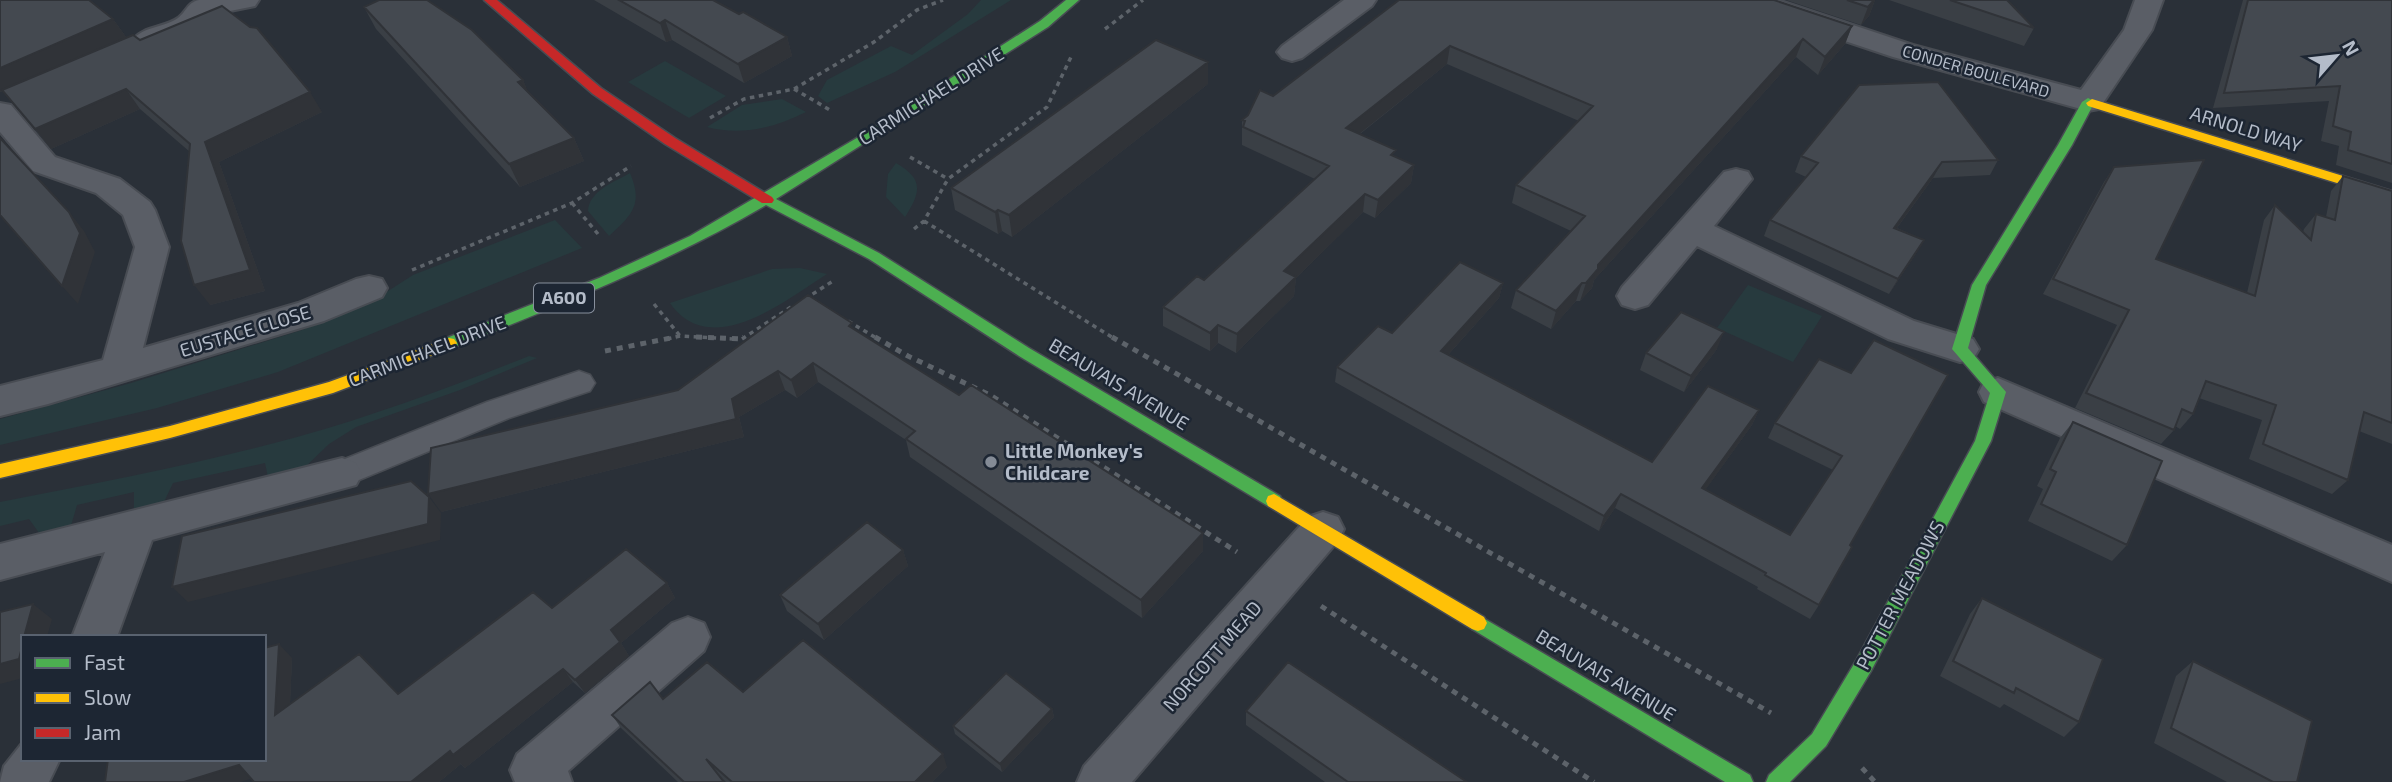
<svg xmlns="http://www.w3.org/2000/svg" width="2392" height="782" font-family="'Exo 2',sans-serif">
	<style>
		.green { fill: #273a3e }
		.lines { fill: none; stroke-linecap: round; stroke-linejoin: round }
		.lane-casing { stroke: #484c53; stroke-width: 3 }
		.street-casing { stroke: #484c53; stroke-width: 4 }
		.fast-casing { stroke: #484c53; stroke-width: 3 }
		.slow-casing { stroke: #484c53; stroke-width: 3 }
		.jam-casing { stroke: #484c53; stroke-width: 3 }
		.path-far1 { stroke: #5d636a; stroke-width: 3.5; stroke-dasharray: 4.5 4.5; stroke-linecap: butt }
		.path { stroke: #5d636a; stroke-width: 5; stroke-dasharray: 6 6; stroke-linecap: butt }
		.lane { fill: #5a5e66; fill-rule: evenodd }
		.street { fill: #5a5e66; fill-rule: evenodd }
		.fast { fill: #4caf50; fill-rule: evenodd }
		.slow { fill: #ffc107; fill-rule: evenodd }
		.jam { fill: #c62828; fill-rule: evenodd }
		.wall { fill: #3a3f45 }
		.shaded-wall { fill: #303338 }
		.building { fill: #444950; stroke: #303338; stroke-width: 2 }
		.poi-dot { fill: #848b96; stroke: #1d2633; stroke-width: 2.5 }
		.labels { text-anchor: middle; stroke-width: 5; stroke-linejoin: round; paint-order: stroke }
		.far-street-label { font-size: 16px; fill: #b4bcc9; stroke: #1d2633 }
		.shield { fill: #1d2633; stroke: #878f9c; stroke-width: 2 }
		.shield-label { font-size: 18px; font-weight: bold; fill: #b4bcc9 }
		.street-label { font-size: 19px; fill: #b4bcc9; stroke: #1d2633 }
		.poi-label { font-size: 19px; font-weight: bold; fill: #b4bcc9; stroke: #1d2633; text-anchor: start }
	</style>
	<rect width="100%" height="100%" fill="#2a3038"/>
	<path class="green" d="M981,0h30l-116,72 -68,31 -9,-7 9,-16 64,-34 21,9 56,-41z
		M665,61l61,35 -37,22 -61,-36z
		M782,99l24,13c-31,16 -66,24 -99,15l35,-22z
		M896,163c28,16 25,29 9,54l-19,-20 2,-23z
		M630,173c13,31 3,41 -21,63l-21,-25c1,-20 26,-29 42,-38z
		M555,220l27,28 -304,124 -121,36 -157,37v-26l131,-36 171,-53 69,-28 42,-27z
		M800,268l27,6c-42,27 -117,87 -157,29l102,-34z
		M1748,285l74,31 -29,46 -76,-34z
		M529,356l8,2 -77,32 -104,37 -27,17 -28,27 -32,11 -4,-19 -92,20 -10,21 -29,9v-21l-57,13 -7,24 -28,8 -13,-18 -29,7v-24c99,-19 199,-38 297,-65 79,-22 156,-51 232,-81z"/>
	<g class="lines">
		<g class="lane-casing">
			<path id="lane" d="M579,371l11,4 5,8 -5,8 -81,27 -167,69 -12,-4 -5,-9 5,-9 157,-63z"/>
		</g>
		<g class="street-casing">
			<path id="street" d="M199,0h60l-4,6 -45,9c-15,19 -48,39 -73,32l-5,-6c10,-15 32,-13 46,-23 9,-7 9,-15 21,-18z
				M1344,0h32l-4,6 -70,52 -10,3 -10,-3 -5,-6 5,-6z
				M1736,0h42l135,45 168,45 43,-60 11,-30h28l-11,30 -53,79 -11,2 -195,-54 -153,-51z
				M0,103l11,2 44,52 65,22 30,23 5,8 14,37 -26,101 155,-45 58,-24 13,-3 13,3 5,9 -5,9 -58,24 -276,83 -48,12v-30l103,-26 32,-113 -12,-32 -27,-22 -63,-22 -33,-39z
				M1736,169l12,3 4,7 -38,47 200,95 59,18 6,10 -6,10 -13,3 -72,-23 -191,-93 -49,59 -13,4 -13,-4 -5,-9 5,-9 102,-115z
				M1998,378l394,167v37l-408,-180 -5,-10 5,-10z
				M342,458l14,5 6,11 -6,11 -204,55 -35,97h-45l33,-85 -105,28v-36z
				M1323,512l15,5 6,12 -6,12 -206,241h-55l7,-16 224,-249z
				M688,617l16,6 6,14 -6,14 -136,120 4,11h-57l-5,-12 7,-16 155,-131z
				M23,742v17h37l-11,23h-49l4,-16z"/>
		</g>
		<g class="fast-casing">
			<path id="fast" d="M1066,0h13l-31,27 -272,172 103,54 150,95 251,148 2,5 -2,5 -6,2 -6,-2 -249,-150 -150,-97 -103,-54c-99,58 -205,100 -312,142h-10l-3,-4 3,-4 155,-61 91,-42 177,-104 173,-111z
				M2088,98l10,5 -6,4 -20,38 -86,140 -18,63 38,44 -15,49 -120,230 -45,75 -36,36h-24l3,-7 43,-41 45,-75 118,-218 15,-48 -38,-44 20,-64 86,-140 24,-43z
				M1478,615l272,160 3,7h-28l-253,-153 -3,-6 3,-6z"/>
		</g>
		<g class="slow-casing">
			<path id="slow" d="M2092,99l300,92v9l-304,-94 -2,-3z
				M449,338l5,1 3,4 -3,4 -121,46 -163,45 -170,40v-14l170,-38 159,-44z
				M1274,494l210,123 3,6 -3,6 -6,2 -6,-2 -204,-123 -2,-5 2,-5z"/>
		</g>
		<g class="jam-casing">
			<path id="jam" d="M484,0h13l104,88 74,50 97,59 2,3 -2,3h-10l-97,-59 -72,-50z"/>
		</g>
		<path class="path-far1" d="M1105,29l38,-29
			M794,89l36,21
			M710,118l34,-19 50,-10 80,-47 43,-32 26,-10
			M910,157l38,22
			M572,203l26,31
			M924,221l191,118
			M914,229l10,-8 24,-42 99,-72 24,-50
			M412,270l160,-67 59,-37
			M805,299l28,-18
			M654,304l26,32
			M848,321l30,18
			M667,339l13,-3 52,3
			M742,339l52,-34"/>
		<path class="path" d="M696,337l45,2 3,-2
			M875,337l33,19 82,39 247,157
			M1112,337l659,376
			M605,351l71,-14
			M1321,606l273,176
			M1862,768l13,14"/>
		<use href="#lane" class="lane"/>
		<use href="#street" class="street"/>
		<use href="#fast" class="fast"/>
		<use href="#slow" class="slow"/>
		<use href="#jam" class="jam"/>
	</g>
	<path class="wall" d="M0,0l113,19 13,18 -67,29 81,-26 182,72 -103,50 46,129 -55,14 -20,-153 -50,-43 -89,40 -48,-58 -3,1z
		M594,0h119l26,14 48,23 5,19 -48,27 -72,-43 -6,2z
		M1399,0l453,26 -7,18 -27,31 -22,-18 -202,223 -2,8 -12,13h-4l-25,28 -40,-21 5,-18 55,-59 -59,-28 4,-18 63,-64 -132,-57 -87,70 35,23 19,8 -3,18 -36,35 -12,-6 -67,66 -2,18 -58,57 -18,-10 -8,8 -47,-25v-19l41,-27 111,-101 -73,-34v-25z
		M1786,0h89l-6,16 -8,9z
		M1889,0h118l27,28 -10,18z
		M2243,0h149v183l-56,-18 3,-19 -18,-5 8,-40 -116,7z
		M364,7l159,73 5,13 46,45 10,23 -64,26 -144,-158z
		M1208,84l-196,153 -10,-6 -4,3 -43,-24 -4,-22z
		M1801,156l197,4 -8,15 -57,3 -36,50 27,12 -9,15 -26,39 -125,-58 6,-16 36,-43 -11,-5z
		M2114,167l42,92 91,34 17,-73 11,-15 28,27 1,-3 12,-15 10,3 5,-26 12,-15 49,15v253l-33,-13 -11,49 -16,14 -83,-35 13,-39 -63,-22 -6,16 -13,15 -5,-3 -1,4 -13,14 -86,-36 42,-83 -74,-31 61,-112z
		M1503,283l-4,15 -51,57 204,107 107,-52 -7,15 -47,65 85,45 43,-65 -65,-32 7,-15 76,-50 -1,172 -31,60 -9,14 -53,-30 1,-2 -143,-79 -16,23 -264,-149 2,-15 55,-34z
		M854,329l105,66 244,138v18l-61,67 -232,-161 -4,-17 -88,-58 -21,16 -12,-8 -46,27 5,20 -303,75 237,-122z
		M1717,349l-33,43 -44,-22 6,-17z
		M2073,422l54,123 -15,16 -84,-40 15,-32 -6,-3 23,-48z
		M903,550l5,16 -84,74 -37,-29 -7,-16z
		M667,583l8,15 -54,45 8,13 -44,37 -12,-11 -108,86 -4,-4 -22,18h-185l-3,-4 41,-120 -2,46 108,-10 154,-86z
		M1982,598l97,124 -15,15 -60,-33 -4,4 -60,-32 30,-62z
		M2193,661l104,121h-70l-73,-39 22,-67z
		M743,692l204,75 -15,15h-206l-7,-6 5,6h-46l-57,-54 -9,-13 51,-16z
		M1052,709l2,8 -52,55 -47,-38 -2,-8z
		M1246,711l221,71h-142l-79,-57z"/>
	<path class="shaded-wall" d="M1874,0h1l-6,16 -8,9 7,-18z
		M113,19l13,18 -126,55v-24z
		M665,20l7,20 -6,2 -6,-19z
		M1852,26l-7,18 -27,31 7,-18z
		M787,37l5,19 -48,27 -6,-19z
		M1803,39l-7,18 -202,223 -2,8 -12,13 6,-18 12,-18z
		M1450,46l-3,18 -103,82 2,-18z
		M1208,62v22l-196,153 -3,-22z
		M523,80l10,23 -15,-21z
		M126,89l14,20 -89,40 -16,-20z
		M310,92l12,20 -103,50 46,129 -55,14 -16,-20 11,-143z
		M574,138l10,23 -64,26 -11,-23z
		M1942,162l-9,16 -47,65 8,-15z
		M1414,165l-3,18 -36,35 3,-18z
		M1365,194l-2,18 -67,66 -2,18 -58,57 1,-19 47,-63z
		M998,210l4,21 -4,3 -3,-22z
		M69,212l15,19 11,21 -17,52 -16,-18z
		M1924,240l-9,15 -26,39 9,-15z
		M1503,283l-4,15 -61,68 3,-15z
		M1582,283l-6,18 -25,28 5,-18z
		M1218,325v18l-8,8v-18z
		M1724,332l-7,17 -33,43 7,-16z
		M813,363l5,19 -21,16 -6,-18z
		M778,371l7,19 -46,27 5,20 -303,75 -13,-18 304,-95z
		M1759,410l-7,15 -56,78 6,-15z
		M1621,494l-6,14 -16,23 5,-15z
		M429,497l12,16 -1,27 -252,62 -16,-15z
		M1203,533v18l-61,67 -1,-18z
		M903,550l5,16 -84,74 -6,-16z
		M667,583l8,15 -54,45 8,13 -44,37 -10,-13 36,-50z
		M33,604l19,15 -5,18h-23z
		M23,643v35l-23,6v-20z
		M279,644l13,14 -3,70 -14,-13z
		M563,669l10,13 -108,86 -12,-13z
		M1052,709l2,8 -52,55 -2,-8z
		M450,751l11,13 -22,18h-28z
		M943,754l4,13 -15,15h-17z
		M239,765l15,13 -14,4h-56z"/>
	<path class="building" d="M0,0h89l24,19 -113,49z
		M379,0h48l45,30 51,50 -5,2 56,56 -65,26 -145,-157z
		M619,0h94l26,14 4,-2 44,25 -49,27 -73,-44 -5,3z
		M1399,0h375l78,26 -27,31 -22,-18 -205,226v4l-12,14h-4l-26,28 -40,-21 69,-74 -69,-31 77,-79 -143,-60 -104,82 50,22 -5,5 23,10 -36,35 -13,-6 -81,77 12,6 -59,57 -19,-9 -8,8 -47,-26 34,-31 7,4 125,-114 -86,-39 2,-6 -3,-1 6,-5 12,-25 13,6z
		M1847,0h27l-6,7z
		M1950,0h57l27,28z
		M2248,0h144v164l-44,-14 3,-18 -18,-6 7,-40 -116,7z
		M222,6l28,21 7,1 53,64 -105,50 45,128 -56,15 -13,-44 9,-97 -64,-55 -91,40 -33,-39 131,-55 7,5z
		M1156,40l52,22 -199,153 -11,-5 -3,2 -44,-24z
		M1938,82l60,78 -56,2 -48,66 30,12 -26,39 -128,-59 48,-57 -17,-7 58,-71z
		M0,138l69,74 11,21 -18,53 -62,-71z
		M2204,160l-48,99 99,37 20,-91 36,35 5,-26 19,6 8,-44 49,15v232l-28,-11 -16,68 -85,-36 13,-39 -70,-24 -13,33 -11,-5 -8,21 -88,-37 43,-83 -76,-31 61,-112z
		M1460,262l43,21 -62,68 211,111 56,-76 51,24 -57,78 88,47 52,-79 -67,-33 44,-64 32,14 23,-33 74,35 -98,170 2,2 -33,58 -54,-30 1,-2 -145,-79 -17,22 -267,-149 41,-41 14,7z
		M808,295l44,28 -3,3 110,69 12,-10 232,148 -62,67 -235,-161 9,-8 -102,-68 -22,17 -13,-9 -46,28 4,20 -308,75 3,-46 247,-58z
		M1681,312l43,20 -33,44 -45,-23z
		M2073,422l89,39 -35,84 -86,-41 15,-32 -6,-3z
		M411,481l18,16 -1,27 -256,63 10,-51z
		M867,522l36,28 -85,74 -38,-29z
		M626,549l41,34 -56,47 9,12 -45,38 -12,-11 -110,86 -3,-4 -39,31h-157l-15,-17 -55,17h-79l3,-23h156v-111l15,-4 -4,71 84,-61 39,40 135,-102 19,16z
		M1982,598l121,61 -24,63 -63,-34 -2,5 -61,-32z
		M33,604l-9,33h-1v6l-4,16 -19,5v-52z
		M803,640l140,114 -28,28h-183l-26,-23 18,23h-40l-72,-67 38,-33 13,17 44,-37 36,30z
		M2193,661l119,60 -15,61h-24l-102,-54z
		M1288,662l179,120h-119l-102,-71z
		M1006,673l46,36 -52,55 -47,-38z"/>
	<circle class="poi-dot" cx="991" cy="462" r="7"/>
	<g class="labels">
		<g class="far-street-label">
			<text transform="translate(1976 71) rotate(16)" y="6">CONDER BOULEVARD</text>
		</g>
		<rect class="shield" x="534" y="283.5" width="60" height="29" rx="5"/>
		<g class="shield-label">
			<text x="564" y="304">A600</text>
		</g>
		<g class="street-label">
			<text transform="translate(931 96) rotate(-32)" y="7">CARMICHAEL DRIVE</text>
			<text transform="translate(2246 129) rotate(17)" y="7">ARNOLD WAY</text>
			<text transform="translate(245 331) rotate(-17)" y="7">EUSTACE CLOSE</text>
			<text transform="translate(427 351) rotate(-21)" y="7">CARMICHAEL DRIVE</text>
			<text transform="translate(1119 384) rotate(31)" y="7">BEAUVAIS AVENUE</text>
			<text transform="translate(1900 595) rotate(-62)" y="7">POTTER MEADOWS</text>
			<text transform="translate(1212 656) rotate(-49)" y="7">NORCOTT MEAD</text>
			<text transform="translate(1606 675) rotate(31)" y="7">BEAUVAIS AVENUE</text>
		</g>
		<g class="poi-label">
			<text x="1005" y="458">Little Monkey's<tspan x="1005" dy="22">Childcare</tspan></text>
		</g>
	</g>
	<rect x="21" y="635" width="245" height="126" fill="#1d2633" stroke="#59626f" stroke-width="2"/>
	<rect x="35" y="658" width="35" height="10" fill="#4caf50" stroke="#59626f" stroke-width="2"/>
	<text x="84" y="670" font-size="21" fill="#b4bcc9">Fast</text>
	<rect x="35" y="693" width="35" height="10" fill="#ffc107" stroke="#59626f" stroke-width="2"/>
	<text x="84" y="705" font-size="21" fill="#b4bcc9">Slow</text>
	<rect x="35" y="728" width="35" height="10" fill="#c62828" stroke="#59626f" stroke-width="2"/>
	<text x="84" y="740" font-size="21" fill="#b4bcc9">Jam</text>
	<g transform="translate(2336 56) rotate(62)" stroke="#1d2633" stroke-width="5" paint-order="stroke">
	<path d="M0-5L12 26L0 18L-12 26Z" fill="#b4bcc9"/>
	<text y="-10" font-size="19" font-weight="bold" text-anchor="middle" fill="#b4bcc9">N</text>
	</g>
</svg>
